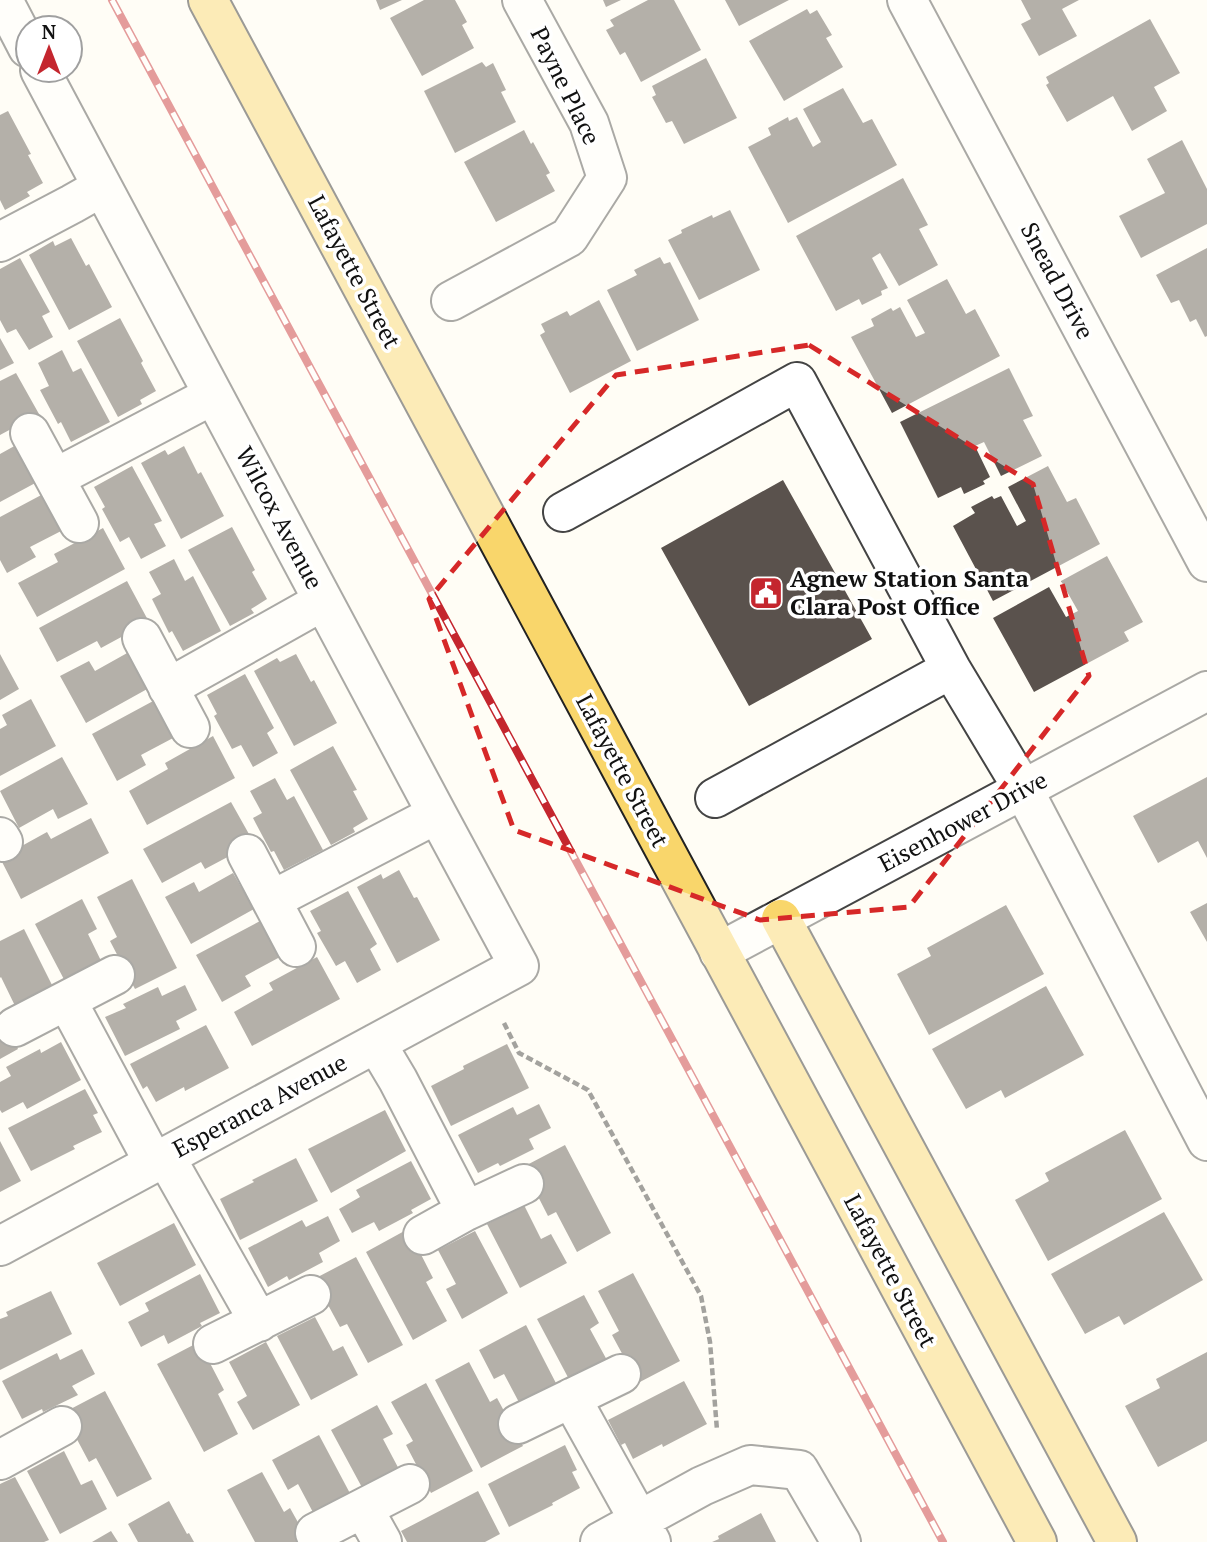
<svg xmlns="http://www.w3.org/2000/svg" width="1207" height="1542" font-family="'PT Serif',serif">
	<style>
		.building { fill: #5a524d }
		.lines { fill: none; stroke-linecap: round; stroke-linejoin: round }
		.minor-casing { stroke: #444; stroke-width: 42 }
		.major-casing { stroke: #222; stroke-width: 42 }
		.path { stroke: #333; stroke-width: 4.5; stroke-dasharray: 7 3.5; stroke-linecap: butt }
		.minor { stroke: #fff; stroke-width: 38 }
		.major { stroke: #f9d66b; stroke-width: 38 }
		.rail-casing { stroke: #c4262e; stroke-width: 8 }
		.rail { stroke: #fff; stroke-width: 5; stroke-dasharray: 16; stroke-linecap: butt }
		.marked { fill: none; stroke: #d62828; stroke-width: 5; stroke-dasharray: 14 9; stroke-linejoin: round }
		.labels { text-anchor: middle; stroke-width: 7; stroke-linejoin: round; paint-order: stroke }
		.street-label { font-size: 24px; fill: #111; stroke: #fff }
		.poi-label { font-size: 24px; font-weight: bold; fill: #111; stroke: #fff; text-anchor: start }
	</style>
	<rect width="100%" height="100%" fill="#fffdf5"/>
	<path class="building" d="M376,0h26l-22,10z
		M424,0h31l12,22 -5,3 12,23 -52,28 -32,-58z
		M603,0h18l-15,7z
		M648,0h26l27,50 -60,32 -16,-30 -5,3 -14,-25 8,-4 -4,-6z
		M725,0h64l-50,26z
		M1021,0h58l-17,9 15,27 -38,20 -18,-32 10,-5z
		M807,9l3,5 7,-4 15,25 -6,3 17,29 -59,34 -35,-60z
		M1150,19l30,54 -26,14 13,24 -35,20 -19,-35 -46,26 -21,-37 3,-2 -3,-6z
		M706,58l31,60 -53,26 -12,-23 -6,2 -14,-26 4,-2 -4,-9z
		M482,62l4,5 7,-4 13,27 -5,2 15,30 -61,31 -31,-62z
		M843,88l20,35 9,-4 25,46 -109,58 -40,-76 23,-12 -3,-7 20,-11 1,4 8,-4 16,30 8,-5 -18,-33z
		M8,111l23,43 -3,1 15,28 -16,9 3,4 -25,14 -5,-10v-85z
		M524,130l7,14 2,-2 17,31 -4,2 9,16 -59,31 -32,-60z
		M1182,140l25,49v35l-66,34 -22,-42 46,-23 -18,-34z
		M903,178l25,47 -9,4 19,36 -39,21 -19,-33 -8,5 16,30 -7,3 1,4 -20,10 -3,-6 -23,12 -40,-75z
		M730,210l30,60 -61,30 -31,-60 14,-7 -1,-3 31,-15 1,3z
		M71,238l15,28 3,-2 23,43 -43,23 -40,-75 24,-14 2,5z
		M1207,248v88l-2,1 -9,-18 -6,3 -11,-22 -8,3 -15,-28z
		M660,257l4,7 6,-2 29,58 -62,31 -30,-61 30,-15 -3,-5z
		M20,258l30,54 -8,4 11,21 -24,13 -13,-21 -9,4 -7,-13v-51z
		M947,279l19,35 9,-5 25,47 -108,57 -41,-76 23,-11 -3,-7 20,-11 2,3 7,-4 16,30 9,-4 -18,-33z
		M599,300l32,61 -61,32 -30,-58 5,-3 -4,-8 26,-13 3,5z
		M120,318l23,43 -2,2 15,28 -16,9 2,4 -24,13 -41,-76z
		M0,338l14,25 -14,7z
		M62,350l11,22 8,-4 29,54 -39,20 -10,-20 -3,2 -18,-34 9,-4 -11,-23z
		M1009,368l24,48 -10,4 19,36 -41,20 -17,-34 -9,4 15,31 -7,4 2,3 -21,10 -3,-7 -23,11 -38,-76z
		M16,373l23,41 -39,21v-54z
		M18,444l21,37 -39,21v-48z
		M184,446l14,28 3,-2 23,44 -43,23 -40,-76 24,-13 3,5z
		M132,466l30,55 -8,3 12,22 -25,13 -12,-22 -9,5 -18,-33 3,-2 -11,-20z
		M1048,466l19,36 9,-4 24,46 -107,57 -40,-75 22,-13 -4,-6 21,-11 2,3 7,-3 16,30 9,-5 -18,-34z
		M783,480l89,159 -123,67 -88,-158z
		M45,493l20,36 -35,18 6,10 -29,16 -7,-13v-43z
		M232,527l23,43 -3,2 15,27 -16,10 3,4 -24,13 -42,-76z
		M103,528l22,41 -88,48 -19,-34 40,-21 -4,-8z
		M1107,556l36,66 -19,10 5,9 -95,51 -41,-74 56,-31 17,30 12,-6 -17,-30z
		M174,559l11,22 8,-5 28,55 -38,20 -11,-20 -3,2 -17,-34 9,-5 -12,-22z
		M127,581l22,41 -48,26 -4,-7 -40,21 -18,-34z
		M129,652l20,36 -63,35 -26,-47 29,-15 6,10z
		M0,654l19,35 -19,11z
		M296,654l15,28 3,-2 23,43 -43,23 -40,-75 23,-13 3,4z
		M245,674l29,54 -7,5 11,20 -25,14 -12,-22 -9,4 -18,-33 3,-2 -10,-19z
		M31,699l25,47 -56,30v-47l7,-4 -5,-10z
		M155,700l20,37 -34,18 5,10 -29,16 -25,-47z
		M213,736l22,42 -88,47 -18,-34 39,-22 -3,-6z
		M333,746l24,44 -4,1 15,28 -15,9 2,4 -24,13 -41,-75z
		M62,757l26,47 -30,15 -5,-10 -34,19 -19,-37z
		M1207,777v81l-9,-17 -40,22 -25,-47z
		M275,778l12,22 7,-4 29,54 -39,20 -10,-19 -3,1 -18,-34 9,-5 -12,-22z
		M231,802l23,41 -49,26 -4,-7 -39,21 -19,-34z
		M91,818l18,35 -88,46 -21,-41 47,-26 4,7z
		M399,870l15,28 3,-1 23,43 -43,23 -40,-76 24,-13 2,5z
		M233,873l21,36 -63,35 -26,-47 29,-15 5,10z
		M132,879l45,89 -42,21 -25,-48 7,-4 -20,-40z
		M348,891l29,53 -7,5 11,21 -24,13 -12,-22 -9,5 -19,-33 4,-2 -11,-20z
		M82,899l15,30 -9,5 17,35 -37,18 -33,-63z
		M1207,903v39l-17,-30z
		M1006,905l38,69 -115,61 -32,-61 34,-18 -4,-8z
		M260,921l20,36 -35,19 6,10 -29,16 -26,-47z
		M24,929l32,64 -38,19 -17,-35 -1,1v-37z
		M317,957l23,42 -88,47 -18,-34 39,-22 -4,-7z
		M185,985l12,25 -21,11 4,8 -55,27 -20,-39 21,-9 -3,-4 35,-17 4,9z
		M1046,986l38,69 -79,43 -4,-8 -35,19 -34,-60z
		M0,1013l18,36 -18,10z
		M206,1025l23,43 -44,23 -1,-4 -28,15 -9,-16 -4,3 -13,-25z
		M61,1042l20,38 -54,29 -4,-7 -21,11 -2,-3v-28l11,-6 -5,-9 34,-18 1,4z
		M507,1044l22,44 -78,38 -20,-40 33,-17 -1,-3z
		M85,1089l13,24 -5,2 9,17 -29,14 2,3 -44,22 -23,-43z
		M539,1104l12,24 -22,11 5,10 -34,17 -2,-3 -20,10 -20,-38 55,-28 4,8z
		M385,1110l21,41 -75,42 -23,-44z
		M1125,1130l37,69 -114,62 -33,-61 34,-19 -4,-8z
		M0,1141l21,40 -21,11z
		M565,1145l46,88 -34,19 -21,-40 -8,4 -25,-49z
		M296,1158l22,43 -78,39 -20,-41 34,-17 -2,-2z
		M411,1161l20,38 -20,11 2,3 -34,18 -5,-9 -22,11 -13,-24 21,-12 -4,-7z
		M524,1205l17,34 10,-5 16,29 -47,25 -33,-64z
		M1164,1212l39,68 -79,45 -5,-9 -34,18 -34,-60z
		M328,1216l12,25 -21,12 4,9 -34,18 -2,-4 -19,11 -20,-39 54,-28 4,7z
		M174,1223l22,42 -76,41 -23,-43z
		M408,1229l25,49 -7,4 21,39 -34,19 -47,-88z
		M475,1231l33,62 -46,26 -16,-30 10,-5 -18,-34z
		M356,1257l47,88 -35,18 -21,-39 -7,3 -26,-48z
		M633,1273l47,88 -42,22 -26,-48 7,-4 -21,-40z
		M200,1274l20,39 -20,10 2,3 -34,18 -4,-9 -23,12 -13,-25 21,-11 -4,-8z
		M51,1291l21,43 -72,36v-51l8,-3 -2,-4z
		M584,1295l15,28 -9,6 18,33 -37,21 -34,-64z
		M315,1317l18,34 10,-5 15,29 -47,25 -34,-64z
		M526,1325l33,64 -37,19 -18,-34 -10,5 -15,-29z
		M199,1342l25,48 -6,4 20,40 -34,18 -47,-88z
		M266,1342l34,63 -47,25 -16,-28 10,-6 -18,-34z
		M82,1349l13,25 -23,12 6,9 -35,17 -1,-3 -20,10 -20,-38 55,-28 3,7z
		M1207,1352v89l-49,26 -33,-61 35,-18 -4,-9z
		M469,1362l21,40 7,-4 26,48 -42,22 -46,-88z
		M684,1381l23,43 -44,23 -1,-3 -29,15 -8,-16 -4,2 -13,-25z
		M426,1383l47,88 -42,22 -25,-48 7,-4 -22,-39z
		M105,1391l47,88 -35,18 -21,-39 -7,4 -26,-49z
		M377,1405l16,29 -10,5 18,34 -36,20 -34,-63z
		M319,1435l34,64 -37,19 -18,-34 -10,6 -16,-30z
		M565,1445l12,25 -5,2 8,16 -28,15 1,2 -44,22 -21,-43z
		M64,1451l17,34 11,-5 15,29 -47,25 -33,-63z
		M262,1472l22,40 6,-4 19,34h-54l-28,-52z
		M15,1477l34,63 -5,2h-44v-58z
		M478,1491l22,43 -15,8h-78l-6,-11z
		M169,1501l18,33 2,-1 5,9h-56l-10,-18z
		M761,1513l15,29h-64l7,-3 -1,-3z
		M111,1531l7,11h-26z"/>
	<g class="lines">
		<g class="minor-casing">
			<path id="minor" d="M3,0l25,48
				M907,0l300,562
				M0,242l72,-38 30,-17
				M451,301l118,-64 38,-59 -18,-55 -67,-123
				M30,433l49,90
				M55,478l158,-83
				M563,512l234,-130 154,287 72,120 184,352
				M142,638l48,90
				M168,688l155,-87
				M715,798l236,-129
				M0,837l3,5
				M247,854l49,93
				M272,900l165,-86
				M719,952l488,-261
				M67,1001l87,162
				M15,1027l100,-52
				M376,1043l22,37 68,131
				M165,1156l94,166
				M423,1235l43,-24 58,-27
				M0,1246l519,-280 -82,-152 -397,-744
				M213,1344l98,-49
				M571,1398l80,144
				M518,1424l103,-50
				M0,1460l62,-34
				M363,1508l19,34
				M315,1533l95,-49
				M600,1542l102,-56 48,-21 49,5 42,72"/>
		</g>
		<g class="major-casing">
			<path id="major" d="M208,0l829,1542
				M781,919l336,623"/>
		</g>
		<path class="path" d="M504,1023l15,30 69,37 113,206 9,46 7,88"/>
		<use href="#minor" class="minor"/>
		<use href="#major" class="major"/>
		<g class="rail-casing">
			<path id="rail" d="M112,0l831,1542"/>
		</g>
		<use href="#rail" class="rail"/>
	</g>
	<path d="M0 0H1207V1542H0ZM809,345l224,139 56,192 -180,231 -149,13 -246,-90 -85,-231 187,-224z" fill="#fffdf5" fill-opacity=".55" fill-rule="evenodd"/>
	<path class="marked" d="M809,345l224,139 56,192 -180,231 -149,13 -246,-90 -85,-231 187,-224z"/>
	<defs>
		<g id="civic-square" transform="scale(1.75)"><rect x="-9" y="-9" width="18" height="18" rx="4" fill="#c4262e" stroke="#fff"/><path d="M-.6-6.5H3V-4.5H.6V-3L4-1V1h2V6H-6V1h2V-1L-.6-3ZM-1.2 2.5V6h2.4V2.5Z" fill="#fff"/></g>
	</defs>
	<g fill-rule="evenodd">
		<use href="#civic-square" x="766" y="593"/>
	</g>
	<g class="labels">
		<g class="street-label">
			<text transform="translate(565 86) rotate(64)" y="8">Payne Place</text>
			<text transform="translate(354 272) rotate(62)" y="8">Lafayette Street</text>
			<text transform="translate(1057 281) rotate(62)" y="8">Snead Drive</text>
			<text transform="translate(279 518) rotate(62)" y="8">Wilcox Avenue</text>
			<text transform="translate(622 771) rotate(62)" y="8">Lafayette Street</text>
			<text transform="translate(963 822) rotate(-28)" y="8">Eisenhower Drive</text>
			<text transform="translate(260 1106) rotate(-28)" y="8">Esperanca Avenue</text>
			<text transform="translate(890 1271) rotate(62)" y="8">Lafayette Street</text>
		</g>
		<g class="poi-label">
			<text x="790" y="587">Agnew Station Santa<tspan x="790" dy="28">Clara Post Office</tspan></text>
		</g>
	</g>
	<g transform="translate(49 49)"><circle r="33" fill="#ffffff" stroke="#a0a0a0" stroke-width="2"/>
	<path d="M0-5L12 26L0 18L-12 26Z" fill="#c4262e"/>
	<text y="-10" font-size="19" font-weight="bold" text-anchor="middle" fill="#111111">N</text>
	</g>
</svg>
